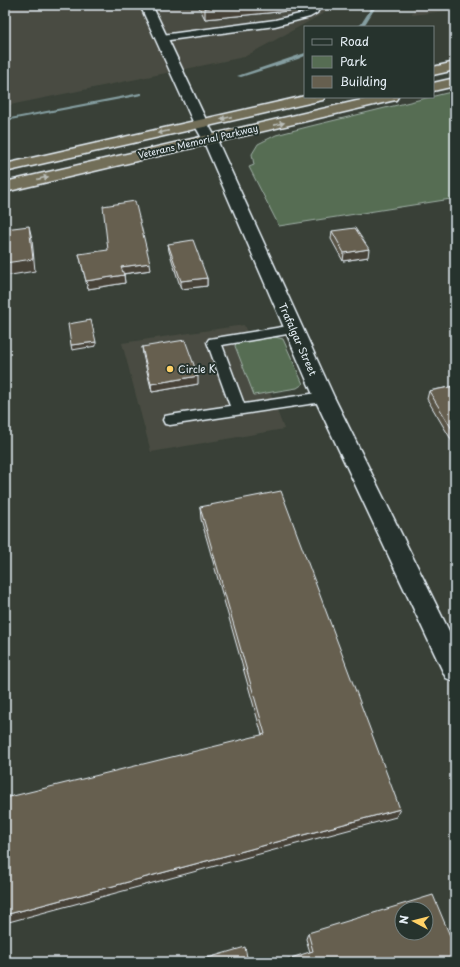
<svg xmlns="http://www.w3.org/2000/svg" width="460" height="967" font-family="'Playpen Sans',sans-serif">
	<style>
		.built { fill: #494c42 }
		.green { fill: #566d53; stroke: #9fafa6 }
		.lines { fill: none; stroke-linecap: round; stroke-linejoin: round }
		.stream { fill: #859ea1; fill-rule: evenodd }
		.lane-casing { stroke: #e8f1f8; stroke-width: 3 }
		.secondary-casing { stroke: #e8f1f8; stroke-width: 3 }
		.highway-casing { stroke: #e8f1f8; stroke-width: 3 }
		.lane { fill: #26332d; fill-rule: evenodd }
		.secondary { fill: #26332d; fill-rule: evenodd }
		.highway { fill: #726e59; fill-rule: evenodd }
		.wall { fill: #585244; stroke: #e8f1f8 }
		.shaded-wall { fill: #474237; stroke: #e8f1f8 }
		.building { fill: #665f4f; stroke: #e8f1f8; fill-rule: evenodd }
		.oneway { fill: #b9bdb8 }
		.poi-dot { fill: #ffd166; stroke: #26332d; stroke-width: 1.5 }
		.labels { text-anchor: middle; stroke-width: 4; stroke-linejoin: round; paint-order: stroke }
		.far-street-label { font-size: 9px; fill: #e8f1f8; stroke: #26332d }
		.street-label { font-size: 10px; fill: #e8f1f8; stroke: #26332d }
		.poi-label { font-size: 10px; fill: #e8f1f8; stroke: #26332d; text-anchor: start }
	</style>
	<rect width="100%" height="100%" fill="#394037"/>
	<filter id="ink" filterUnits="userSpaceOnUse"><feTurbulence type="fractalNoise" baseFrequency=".025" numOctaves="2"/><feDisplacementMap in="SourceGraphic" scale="8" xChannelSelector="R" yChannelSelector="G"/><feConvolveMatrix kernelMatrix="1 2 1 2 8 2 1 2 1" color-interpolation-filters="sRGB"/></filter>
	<g filter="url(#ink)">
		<path class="built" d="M5,5h324l-3,7 -82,45 -239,49z
			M414,5h41v5l-43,5z
			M244,325l40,104 -133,23 -29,-109z"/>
		<path class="green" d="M455,91v113l-4,-5 -172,27 -30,-59 5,-2 -2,-11 6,-10 18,-9 31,-8z
			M275,337l8,2 20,45 -6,4 -43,7 -19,-49 1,-3z"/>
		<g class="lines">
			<path class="stream" d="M373,5h4l-13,21 -7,1 4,-3z
				M305,53v3l-7,3 -57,18 -4,-1z
				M140,93h2v2l-137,26v-2z"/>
			<g class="lane-casing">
				<path id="lane" d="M313,5h8l-4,8 -7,4 -35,9 -113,15 -4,-3 4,-3 113,-15 29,-7 7,-3z
					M294,325l5,1 2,3 -2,3 -77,13 22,59 80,-12 5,1 2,4 -2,4 -159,24 -5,-1 -2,-4 2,-4 5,-1 60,-9 -23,-64 2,-3z"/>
			</g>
			<g class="secondary-casing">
				<path id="secondary" d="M140,5h12l56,119 9,16 117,257 121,246v39l-9,-4 -132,-281 -111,-257 -9,-16z"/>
			</g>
			<g class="highway-casing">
				<path id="highway" d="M455,62v8l-22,5v-8z
					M455,78v8l-22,5v-8z
					M305,96l20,1 -2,3 -5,1 -313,71v-8z
					M374,97h24l-2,3 -5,1 -386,91v-10z"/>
			</g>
			<use href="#lane" class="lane"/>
			<use href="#secondary" class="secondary"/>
			<use href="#highway" class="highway"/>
		</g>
		<path class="wall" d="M198,5h101v5l-94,9z
			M332,231l36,26 -25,4 -12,-22z
			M168,244l39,34v8l-26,3 -12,-38z
			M79,254l72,16 -27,4 1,9 -37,6 -7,-27z
			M142,347l56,37 -46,8 -9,-37z
			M455,386v60l-28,-47 2,-8z
			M200,507l196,310 -134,-82 -61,-216z
			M308,933l145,10 2,19 -145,-10 -4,-13z"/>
		<path class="shaded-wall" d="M238,5h61v5l-94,9v-11z
			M29,226l3,13 3,32 -30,5v-13z
			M369,249l-1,8 -25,4 1,-8z
			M150,263l1,7 -29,4 -1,-7z
			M124,275l1,8 -37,6 -2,-8z
			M207,278v8l-26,3v-8z
			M96,342v4l-24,4 -1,-5z
			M198,376v8l-46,8 -1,-8z
			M400,809l-4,8 -391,106v-8z"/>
		<path class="building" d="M203,5h35l-33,3z
			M135,201l15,62 -29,4 3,8 -38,6 -7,-27 29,-4 -5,-44z
			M29,226l4,33 -28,4v-34z
			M355,228l14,21 -25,4 -12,-22z
			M193,240l14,38 -26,3 -13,-37z
			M91,320l5,22 -25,3 -3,-21z
			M185,340l13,36 -47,8 -9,-37z
			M455,386v48l-26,-43z
			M281,491l119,318 -395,106v-117l260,-64 -65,-227z
			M433,895l20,48 2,-1v20h-177l35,-11 -5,-18zM402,909h24v24h-24z
			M245,947l3,15h-54z"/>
		<defs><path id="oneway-solid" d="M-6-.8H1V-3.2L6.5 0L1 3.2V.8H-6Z"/></defs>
		<g class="oneway">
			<use href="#oneway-solid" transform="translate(226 118) rotate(167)"/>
			<use href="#oneway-solid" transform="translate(279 124) rotate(-13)"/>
			<use href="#oneway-solid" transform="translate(163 132) rotate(167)"/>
			<use href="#oneway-solid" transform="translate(43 178) rotate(-13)"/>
		</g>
	</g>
	<circle class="poi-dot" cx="170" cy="369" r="4"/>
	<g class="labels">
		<g class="far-street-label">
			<text transform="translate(198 142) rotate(-13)" y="3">Veterans Memorial Parkway</text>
		</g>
		<g class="street-label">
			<text transform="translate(298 339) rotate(66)" y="4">Trafalgar Street</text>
		</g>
		<g class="poi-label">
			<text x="178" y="373">Circle K</text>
		</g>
	</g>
	<rect width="460" height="967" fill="none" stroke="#26332d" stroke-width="20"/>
	<rect x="10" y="10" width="440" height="947" fill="none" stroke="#e8f1f8" stroke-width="1.5" filter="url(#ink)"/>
	<rect x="304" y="26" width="130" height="72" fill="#26332d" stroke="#747f7e"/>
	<rect x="312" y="39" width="20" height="6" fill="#26332d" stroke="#747f7e"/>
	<text x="340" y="46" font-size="12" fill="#e8f1f8">Road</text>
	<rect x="312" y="56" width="20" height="12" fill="#566d53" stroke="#747f7e"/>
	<text x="340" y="66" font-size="12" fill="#e8f1f8">Park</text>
	<rect x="312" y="76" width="20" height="12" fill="#665f4f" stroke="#747f7e"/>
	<text x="340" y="86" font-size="12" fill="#e8f1f8">Building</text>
	<g transform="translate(414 921) rotate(277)"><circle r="19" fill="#26332d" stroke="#747f7e"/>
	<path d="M0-3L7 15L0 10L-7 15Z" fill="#ffd166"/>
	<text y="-6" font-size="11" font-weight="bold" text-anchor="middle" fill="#e8f1f8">N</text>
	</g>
</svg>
